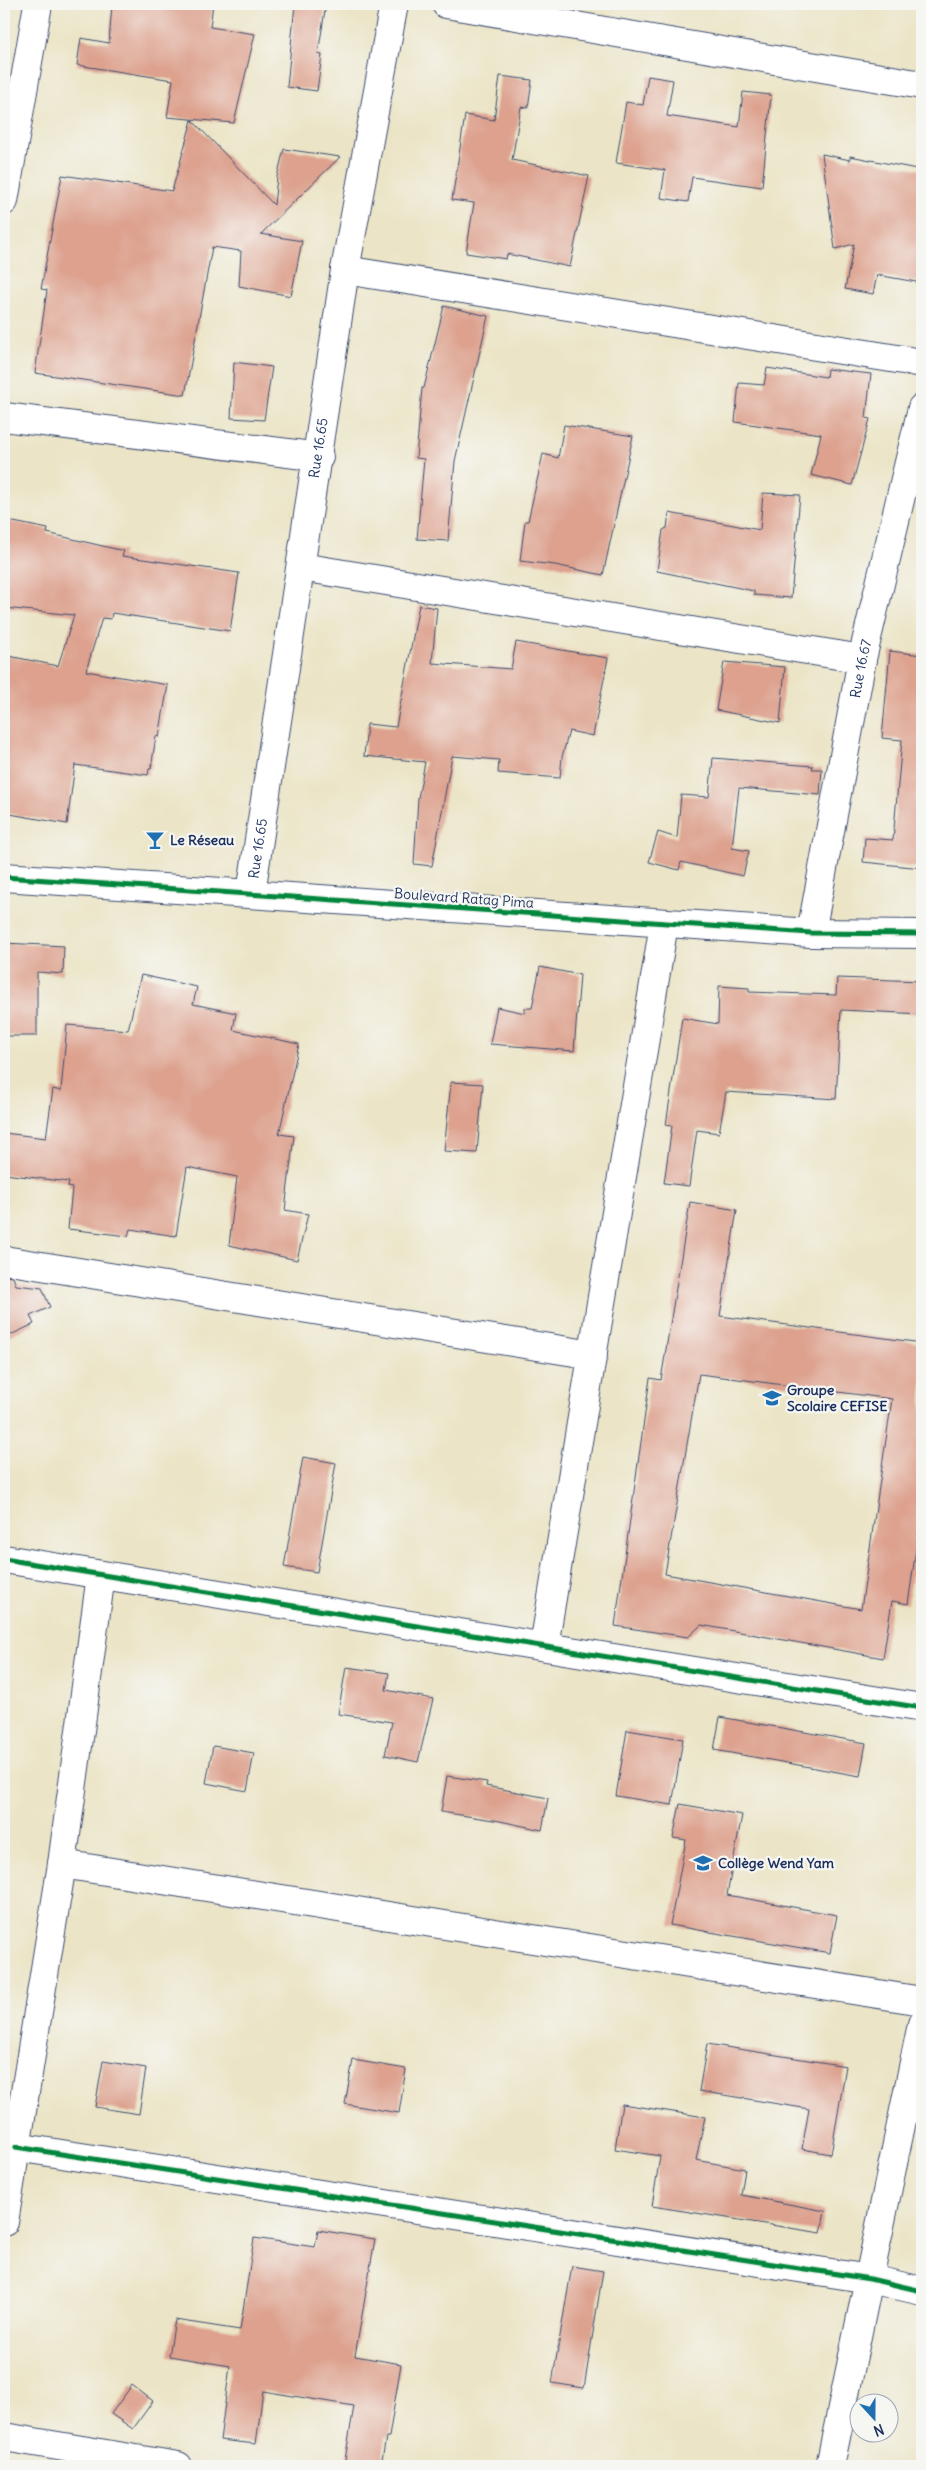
<svg xmlns="http://www.w3.org/2000/svg" width="926" height="2470" font-family="Delius,sans-serif">
	<style>
		.building { fill: #dda18e; fill-rule: evenodd }
		.lines { fill: none; stroke-linecap: round; stroke-linejoin: round }
		.minor-casing { stroke: #3a4a6e; stroke-width: 30 }
		.tertiary-casing { stroke: #3a4a6e; stroke-width: 30 }
		.minor { stroke: #fff; stroke-width: 28 }
		.tertiary { stroke: #fff; stroke-width: 28 }
		.cycleway-casing { stroke: #f6f6f2; stroke-width: 8 }
		.cycleway { stroke: #00873e; stroke-width: 5 }
		.labels { text-anchor: middle; stroke-width: 4.5; stroke-linejoin: round; paint-order: stroke }
		.street-label { font-size: 14px; fill: #1b2f5e; stroke: #f6f6f2 }
		.poi-label { font-size: 14px; font-weight: bold; fill: #1b2f5e; stroke: #f6f6f2; text-anchor: start }
	</style>
	<rect width="100%" height="100%" fill="#f6f6f2"/>
	<filter id="ink" filterUnits="userSpaceOnUse"><feTurbulence type="fractalNoise" baseFrequency=".02" numOctaves="2"/><feDisplacementMap in="SourceGraphic" scale="10" xChannelSelector="R" yChannelSelector="G"/><feConvolveMatrix kernelMatrix="1 2 1 2 8 2 1 2 1" color-interpolation-filters="sRGB"/></filter>
	<filter id="wash" filterUnits="userSpaceOnUse"><feTurbulence type="fractalNoise" baseFrequency=".0096" numOctaves="4" result="noise"/><feDisplacementMap in="SourceGraphic" scale="20" xChannelSelector="R" yChannelSelector="G"/><feGaussianBlur stdDeviation="1.12" result="paint"/><feColorMatrix in="noise" values="0 0 0 0 0 0 0 0 0 0 0 0 0 0 0 0 0 1.4 0 .05"/><feComposite in="paint" operator="in"/></filter>
	<g filter="url(#wash)">
		<rect width="100%" height="100%" fill="#ebe4c6"/>
		<g id="blocks">
			<path class="building" d="M112,4h101l-3,23 45,7 -21,89 -67,-6 6,-37 -96,-15 4,-27 28,5z
				M295,4h31l-8,50 4,1 -5,36 -30,-4z
				M500,76l32,4 -4,28 -7,-1 -9,53 77,16 -19,91 -63,-13 -1,5 -40,-6 8,-50 -22,-3 13,-85 29,5z
				M648,76l25,4 -6,36 72,11 4,-35 28,3 -9,92 -70,-10 -4,25 -27,-4 4,-28 -49,-7 10,-61 17,3z
				M192,120l82,85 3,-28 7,-28 56,8 -79,77 41,7 -11,55 -52,-10 2,-35 -29,-4 -27,148 -150,-22 12,-83 -6,-1 21,-114 110,16z
				M822,154l28,6v-4l72,14v113l-45,-8 -4,19 -28,-5 9,-45 -19,5z
				M444,306l44,10 -33,145 -7,80 -31,-2 7,-80 -8,-1 6,-70h2z
				M234,362l38,5 -8,53 -33,-2z
				M767,368l59,9 1,-8 44,5 -5,44 4,1 -18,66 -41,-10 10,-41 -86,-12 4,-39 25,2z
				M564,425l69,11 -30,139 -48,-10 -35,-4 5,-40h3l15,-67 15,4z
				M763,493l37,2 -9,103 -37,-3v-4l-97,-20 6,-41 4,-2 2,-15 91,17z
				M4,520l44,9 -1,4 77,18 -2,5 117,17 -9,58 -118,-18 -1,6 -9,-1 -16,53 82,14 -9,52 -3,-1 -5,33h-2l-1,6 -73,-10 -8,59 -63,-11v-158l54,11 16,-51 -70,-7z
				M419,605l18,3 -5,55 79,6 5,-27 92,16 -15,78 -24,-5 -7,26 -2,21 -62,-5 1,-13 -47,-4 -20,110 -18,-2 4,-66 7,-36 -61,-6 3,-32 29,3z
				M890,651l32,4v50l-3,26h3v137l-59,-6 2,-24 28,2 9,-100 -20,-2z
				M724,662l61,5 -5,56 -64,-13z
				M713,758l100,8 -1,3h10l-2,26 -81,-7 -7,60 17,3 -6,25 -62,-14 -2,8 -30,-8 9,-30 19,6 4,-43 28,2z
				M4,943l60,3 -1,28 -26,-2v64h-33z
				M540,967l40,8 -6,76 -84,-7 7,-37 28,6v-5h7z
				M141,975l56,12 -4,17 43,9 -3,17 66,14 -20,90 15,2 -9,74 23,4 -11,46 -68,-15 8,-68 -50,-10 -11,69 -46,-7 -2,7 -60,-7 4,-41 -4,-1 1,-5 -65,-8v-41l42,5 7,-49 8,2 6,-66 61,5z
				M837,978l85,3v33l-81,-4 -5,89 -110,-7 -7,41 -22,-3 -8,56 -25,-3 8,-57 -6,-1 16,-107 36,6 1,-38 30,2v4l87,3z
				M451,1082l32,2 -6,69 -33,-2z
				M690,1202l47,8 -17,106 202,27v165l-14,96 -16,-3 -9,57 -182,-33 -13,12 -73,-11 35,-248 11,2zM699,1374l193,25 -31,210 -196,-35z
				M4,1276l9,1 3,8 26,3 8,19 -20,9 4,8 -30,14z
				M303,1457l33,6 -19,109 -33,-5z
				M346,1667l43,6 -3,17 47,9 -15,63 -33,-7 7,-33 -54,-8z
				M720,1717l146,26 -6,33 -146,-26z
				M627,1730l56,9 -11,66 -56,-9z
				M213,1746l41,7 -7,38 -41,-8z
				M447,1776l40,6 -1,4 62,12 -6,32 -42,-9 -59,-9z
				M680,1804l62,11 -15,80 110,20 -7,38 -160,-28 16,-85 -13,-2z
				M707,2044l139,22 -15,88 -29,-5 7,-40 -110,-18z
				M353,2060l53,9 -7,44 -54,-9z
				M103,2061l43,7 -7,46 -44,-7z
				M622,2104l83,13 -9,43 49,9 -4,26 84,16 -4,22 -169,-27 8,-50 -45,-7z
				M318,2230l57,9 -20,117 46,8 -12,73h-3l-5,29h-37l10,-60 -91,-15 -7,53 -36,-4 10,-74 -61,-10 6,-36 65,10 14,-92 61,9z
				M572,2266l31,5 -19,117 -32,-5z
				M132,2385l21,16 -20,28 -22,-15z"/>
		</g>
	</g>
	<g filter="url(#ink)">
		<use href="#blocks" fill-opacity="0" stroke="#3a4a6e" stroke-width="1"/>
		<g class="lines">
			<g class="minor-casing">
				<g id="minor">
					<path d="M446,4l476,81"/>
					<path d="M4,201l34,-197"/>
					<path d="M345,270l577,93"/>
					<path d="M4,417l315,40"/>
					<path d="M301,567l561,92"/>
					<path id="s1" d="M251,893l94,-623 49,-266"/>
					<path id="s2" d="M811,933l51,-274 60,-251"/>
					<path d="M4,1260l589,95"/>
					<path d="M4,1559l918,149"/>
					<path d="M544,1646l120,-722"/>
					<path d="M62,1864l860,137"/>
					<path d="M16,2147l854,132 52,12"/>
					<path d="M4,2222l58,-358 39,-289"/>
					<path d="M4,2437l174,29"/>
					<path d="M830,2466l92,-442"/>
				</g>
			</g>
			<g class="tertiary-casing">
				<path id="tertiary" d="M4,877l807,56 111,1"/>
			</g>
			<use href="#minor" class="minor"/>
			<use href="#tertiary" class="tertiary"/>
			<g class="cycleway-casing">
				<path id="cycleway" d="M4,877l807,56 111,1
					M4,1559l918,149
					M16,2147l854,132 52,12"/>
			</g>
			<use href="#cycleway" class="cycleway"/>
		</g>
	</g>
	<defs>
		<g id="bar-bare" transform="scale(1.5)"><path d="M-6-5H6L.8 .8V4.5H3.5V6h-7V4.5H-.8V.8Z" fill="#1f6fb2" stroke="#f6f6f2" stroke-width="2.5" paint-order="stroke"/></g>
		<g id="school-bare" transform="scale(1.5)"><path d="M0-5L7-2L0 1L-7-2ZM-4 1L0 2.5L4 1V4Q0 6-4 4Z" fill="#1f6fb2" stroke="#f6f6f2" stroke-width="2.5" paint-order="stroke"/></g>
	</defs>
	<g fill-rule="evenodd">
		<use href="#bar-bare" x="155" y="840"/>
		<use href="#school-bare" x="772" y="1398"/>
		<use href="#school-bare" x="703" y="1863"/>
	</g>
	<g class="labels">
		<g class="street-label">
			<text dy="5" stroke="none"><textPath href="#s1" startOffset="450">Rue 16.65</textPath></text>
			<text dy="5" stroke="none"><textPath href="#s2" startOffset="269">Rue 16.67</textPath></text>
			<text dy="5" stroke="none"><textPath href="#s1" startOffset="45">Rue 16.65</textPath></text>
			<text transform="translate(464 898) rotate(4)" y="5">Boulevard Ratag Pima</text>
		</g>
		<g class="poi-label">
			<text x="170" y="845">Le Réseau</text>
			<text x="787" y="1395">Groupe<tspan x="787" dy="16">Scolaire CEFISE</tspan></text>
			<text x="718" y="1868">Collège Wend Yam</text>
		</g>
	</g>
	<rect width="926" height="2470" fill="none" stroke="#f6f6f2" stroke-width="20"/>
	<g transform="translate(874 2418) rotate(159)"><circle r="24" fill="#f6f6f2" stroke="#9ea6b7"/>
	<path d="M0-4L9 19L0 12L-9 19Z" fill="#1f6fb2"/>
	<text y="-8" font-size="14" font-weight="bold" text-anchor="middle" fill="#1b2f5e">N</text>
	</g>
</svg>
